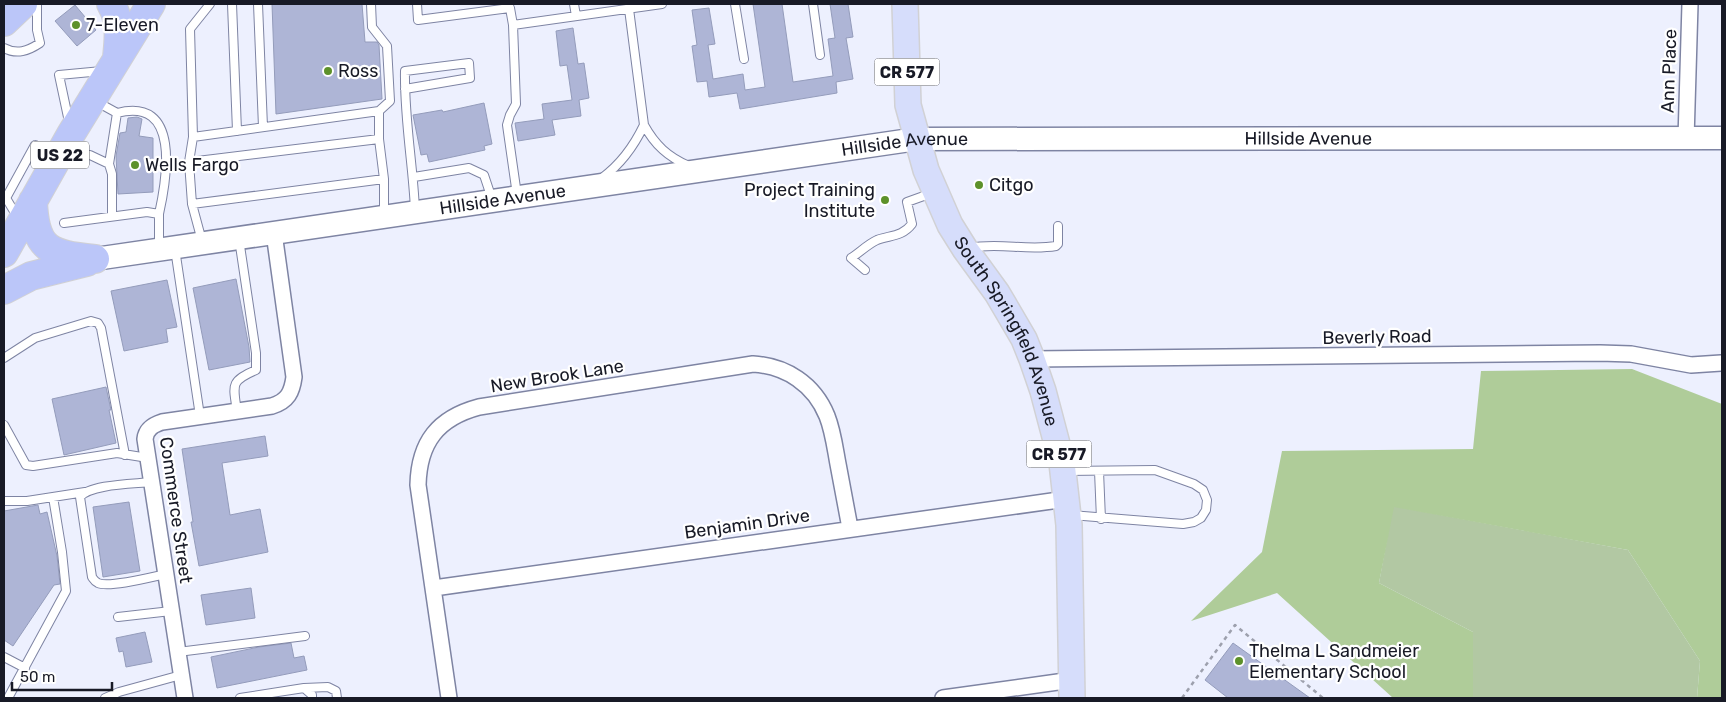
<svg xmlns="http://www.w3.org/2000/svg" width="1726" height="702" font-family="Rubik,sans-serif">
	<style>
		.green { fill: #b2c8a3 }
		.forest { fill: #afcc99 }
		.building { fill: #aeb5d6; stroke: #949cbb }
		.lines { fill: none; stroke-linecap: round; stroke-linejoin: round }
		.lane-casing { stroke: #7e84a3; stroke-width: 10 }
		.street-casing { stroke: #7e84a3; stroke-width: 18 }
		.secondary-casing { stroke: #7e84a3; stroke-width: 25 }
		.primary-casing { stroke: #d1d1d4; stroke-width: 28 }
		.highway-casing { stroke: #d1d1d4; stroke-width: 30 }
		.path { stroke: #9da0ad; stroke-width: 2.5; stroke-dasharray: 4 4; stroke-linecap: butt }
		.lane { stroke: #fff; stroke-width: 8 }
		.street { stroke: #fff; stroke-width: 15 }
		.secondary { stroke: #fff; stroke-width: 22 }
		.primary { stroke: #d6ddfb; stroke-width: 25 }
		.highway { stroke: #bbc6f9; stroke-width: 28 }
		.poi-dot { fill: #5d912a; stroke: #fff; stroke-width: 2 }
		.labels { text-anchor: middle; stroke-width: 4.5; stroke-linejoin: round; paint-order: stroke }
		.shield { fill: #fff; stroke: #5d5f67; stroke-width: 1 }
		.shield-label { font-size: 16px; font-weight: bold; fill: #181a26 }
		.poi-label { font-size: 18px; fill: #181a26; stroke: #fff; text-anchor: start }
		.street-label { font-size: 18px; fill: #181a26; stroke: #fff }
	</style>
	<rect width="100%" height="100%" fill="#edf0fe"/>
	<path class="green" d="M1393,506l235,44 72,111 -3,37h-224v-66l-94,-49z"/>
	<path class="forest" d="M1632,369l90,35v294h-25l3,-37 -72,-111 -234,-43 -15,76 94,49v66h-80l-116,-105 -86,28 71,-69 20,-101 191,-2 8,-78z"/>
	<path class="building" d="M272,4h90l3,38h12l2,3 3,54 -106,15z
		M753,4h29l11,78 40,-6 -5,-37 7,-1 -5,-34h18l5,33 -7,1 7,41 -17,3 1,11 -97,16 -3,-16 -28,4 -2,-16 -10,1 -5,-36 5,-1 -5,-35 17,-2 6,36 -7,1 5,34 30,-5 2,16 20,-3z
		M75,5l21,25 -19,16 -22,-25z
		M573,28l5,36 6,-1 5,35 -10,2 2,16 -29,4 3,15 -37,6 -3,-18 29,-4 -2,-15 30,-4 -5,-35 -7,1 -4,-35z
		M484,103l8,41 -8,2 1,4 -56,12 -2,-8 -6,1 -8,-40 29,-5 1,2z
		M137,117l5,2 -3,17 14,2v54l-35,2 -2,-38 4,-23 6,-1 2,-14z
		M236,279l13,68 1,15 -41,8 -16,-82z
		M167,280l10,47 -11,2 2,13 -44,9 -13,-60z
		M106,387l5,23h-2l7,33 -52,12 -12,-56z
		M265,436l3,20 -46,7 8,52 30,-6 8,43 -69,14 -8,-44h2l-11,-73z
		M129,502l11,69 -37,6 -10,-70z
		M38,505l2,9 7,-2 10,44 3,28 -6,1 -41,61 -9,-6v-129z
		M251,588l4,30 -49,7 -5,-30z
		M145,632l7,30 -26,5 -3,-16 -4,1 -3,-14z
		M291,643l3,15 10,-2 3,14 -90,18 -6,-31 48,-10z
		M1233,643l77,55h-82l-23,-18z"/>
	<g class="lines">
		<g class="lane-casing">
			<path id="lane" d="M232,4l5,127
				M258,4l5,123
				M371,4l1,23 15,19 3,55 -11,10v28l5,40v35
				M417,4l1,16 92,-12 3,17 149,-21
				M574,4l2,12
				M735,4l9,55
				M813,4l7,51
				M629,9l15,116c11,20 24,32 45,41
				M513,25l3,79 -6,11 -3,10 10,70
				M4,48c13,7 24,3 36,-5l-3,-13v-26
				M405,89l65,-11 -1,-15 -64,8c-1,47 8,93 10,139
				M97,102l20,11c64,-17 50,65 42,101
				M69,122l-10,-47 43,-4
				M193,137l186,-26
				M66,157l24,-2 19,9 3,10v42
				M189,162l190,-23
				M109,164l8,-51
				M414,177l55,-9 15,7 8,24
				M602,178c19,-14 32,-32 42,-53
				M192,204l192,-25
				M18,218l-12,-20 29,-53 20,11
				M64,223l83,-11 12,2v33
				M202,241l-10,-37 -3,-42 4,-25 -3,-108 20,-25
				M969,248c29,-6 58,3 87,-2l2,-2v-18
				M175,249l25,167
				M865,270l-14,-12c8,-5 17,-14 26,-18 13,-5 25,-3 35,-16l-5,-22 25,-9
				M4,358l31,-20 56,-17 7,2 3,5 24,127
				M237,411c-4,-26 -7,-30 19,-41v-17l-17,-114
				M4,425l22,40 7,1 84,-13 31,5
				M1065,471l90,-1 39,14 9,6 4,10 -1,10 -5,8 -7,4 -11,2 -112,-9
				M1099,471l2,48
				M151,482c-16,2 -61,2 -71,15l12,80c2,3 2,4 6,6 11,5 54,-6 68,-9
				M4,501h23l58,-9
				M118,617l53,-6
				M178,652l127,-16
				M4,657l21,11
				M304,688l24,-1 8,4 1,7
				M8,698l58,-107 -4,-39 -9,-55
				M105,698l14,-6 62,-17
				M240,698l64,-10 8,7v3"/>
		</g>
		<g class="street-casing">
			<path id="street" d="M1686,139l4,-135
				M1032,359l568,-6 31,1 60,11 30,-2
				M434,588l632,-89
				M185,698l-40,-259c1,-10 8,-14 17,-17l110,-16c16,-5 20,-14 22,-29l-20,-144
				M449,698l-31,-213c1,-43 20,-67 61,-78l274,-43c33,2 61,20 74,52 6,15 8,32 11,48 4,22 8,43 12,64
				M943,698l129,-18"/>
		</g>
		<g class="secondary-casing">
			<g id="secondary">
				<path id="s1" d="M95,259l822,-120 805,-1"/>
			</g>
		</g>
		<g class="primary-casing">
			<g id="primary">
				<path id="s2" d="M905,4l3,101 18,65 24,55 15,24 32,44 27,46 8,20 11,32 19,72 7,62 3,173"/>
			</g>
		</g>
		<g class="highway-casing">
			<path id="highway" d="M111,4c10,17 8,34 6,53
				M4,22l19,-18
				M33,201c2,50 17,53 62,58
				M4,253l67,-119 80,-130
				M4,290l27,-14 56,-14"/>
		</g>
		<path class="path" d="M1182,698l53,-73 88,73"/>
		<use href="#lane" class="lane"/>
		<use href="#street" class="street"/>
		<use href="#secondary" class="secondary"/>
		<use href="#primary" class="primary"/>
		<use href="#highway" class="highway"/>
	</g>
	<g class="poi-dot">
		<circle cx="76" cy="25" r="5"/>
		<circle cx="328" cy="71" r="5"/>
		<circle cx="135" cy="165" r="5"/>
		<circle cx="979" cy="185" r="5"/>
		<circle cx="885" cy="200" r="5"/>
		<circle cx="1239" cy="661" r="5"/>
	</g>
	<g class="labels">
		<g class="shield">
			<rect x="874.5" y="58.5" width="65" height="27" rx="4"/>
			<rect x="31" y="141.5" width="58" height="27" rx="4"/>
			<rect x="1026.5" y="440.5" width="65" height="27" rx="4"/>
		</g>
		<g class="shield-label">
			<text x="907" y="78">CR 577</text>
			<text x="60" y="161">US 22</text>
			<text x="1059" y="460">CR 577</text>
		</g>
		<g class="poi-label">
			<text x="86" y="31">7-Eleven</text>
			<text x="338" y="77">Ross</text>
			<text x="145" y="171">Wells Fargo</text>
			<text x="989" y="191">Citgo</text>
			<text x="875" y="196" text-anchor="end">Project Training<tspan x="875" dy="21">Institute</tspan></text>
			<text x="1249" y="657">Thelma L Sandmeier<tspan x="1249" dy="21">Elementary School</tspan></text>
		</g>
		<g class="street-label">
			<text transform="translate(1669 71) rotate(-88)" y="6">Ann Place</text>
			<text dy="6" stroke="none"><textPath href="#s1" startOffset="1222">Hillside Avenue</textPath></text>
			<text dy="6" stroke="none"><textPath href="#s1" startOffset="818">Hillside Avenue</textPath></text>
			<text dy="6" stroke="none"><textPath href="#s1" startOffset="412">Hillside Avenue</textPath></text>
			<text dy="6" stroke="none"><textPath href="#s2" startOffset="350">South Springfield Avenue</textPath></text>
			<text transform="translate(1377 337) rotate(-1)" y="6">Beverly Road</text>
			<text transform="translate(557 376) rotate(-9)" y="6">New Brook Lane</text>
			<text transform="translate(176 510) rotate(82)" y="6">Commerce Street</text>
			<text transform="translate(747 524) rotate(-8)" y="6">Benjamin Drive</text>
		</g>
	</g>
	<rect width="1726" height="702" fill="none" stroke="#181a26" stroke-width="10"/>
	<path d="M12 682v8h100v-8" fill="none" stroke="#181a26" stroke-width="2.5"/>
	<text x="20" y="682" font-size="15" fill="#181a26" stroke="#ffffff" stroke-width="4" paint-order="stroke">50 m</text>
</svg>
